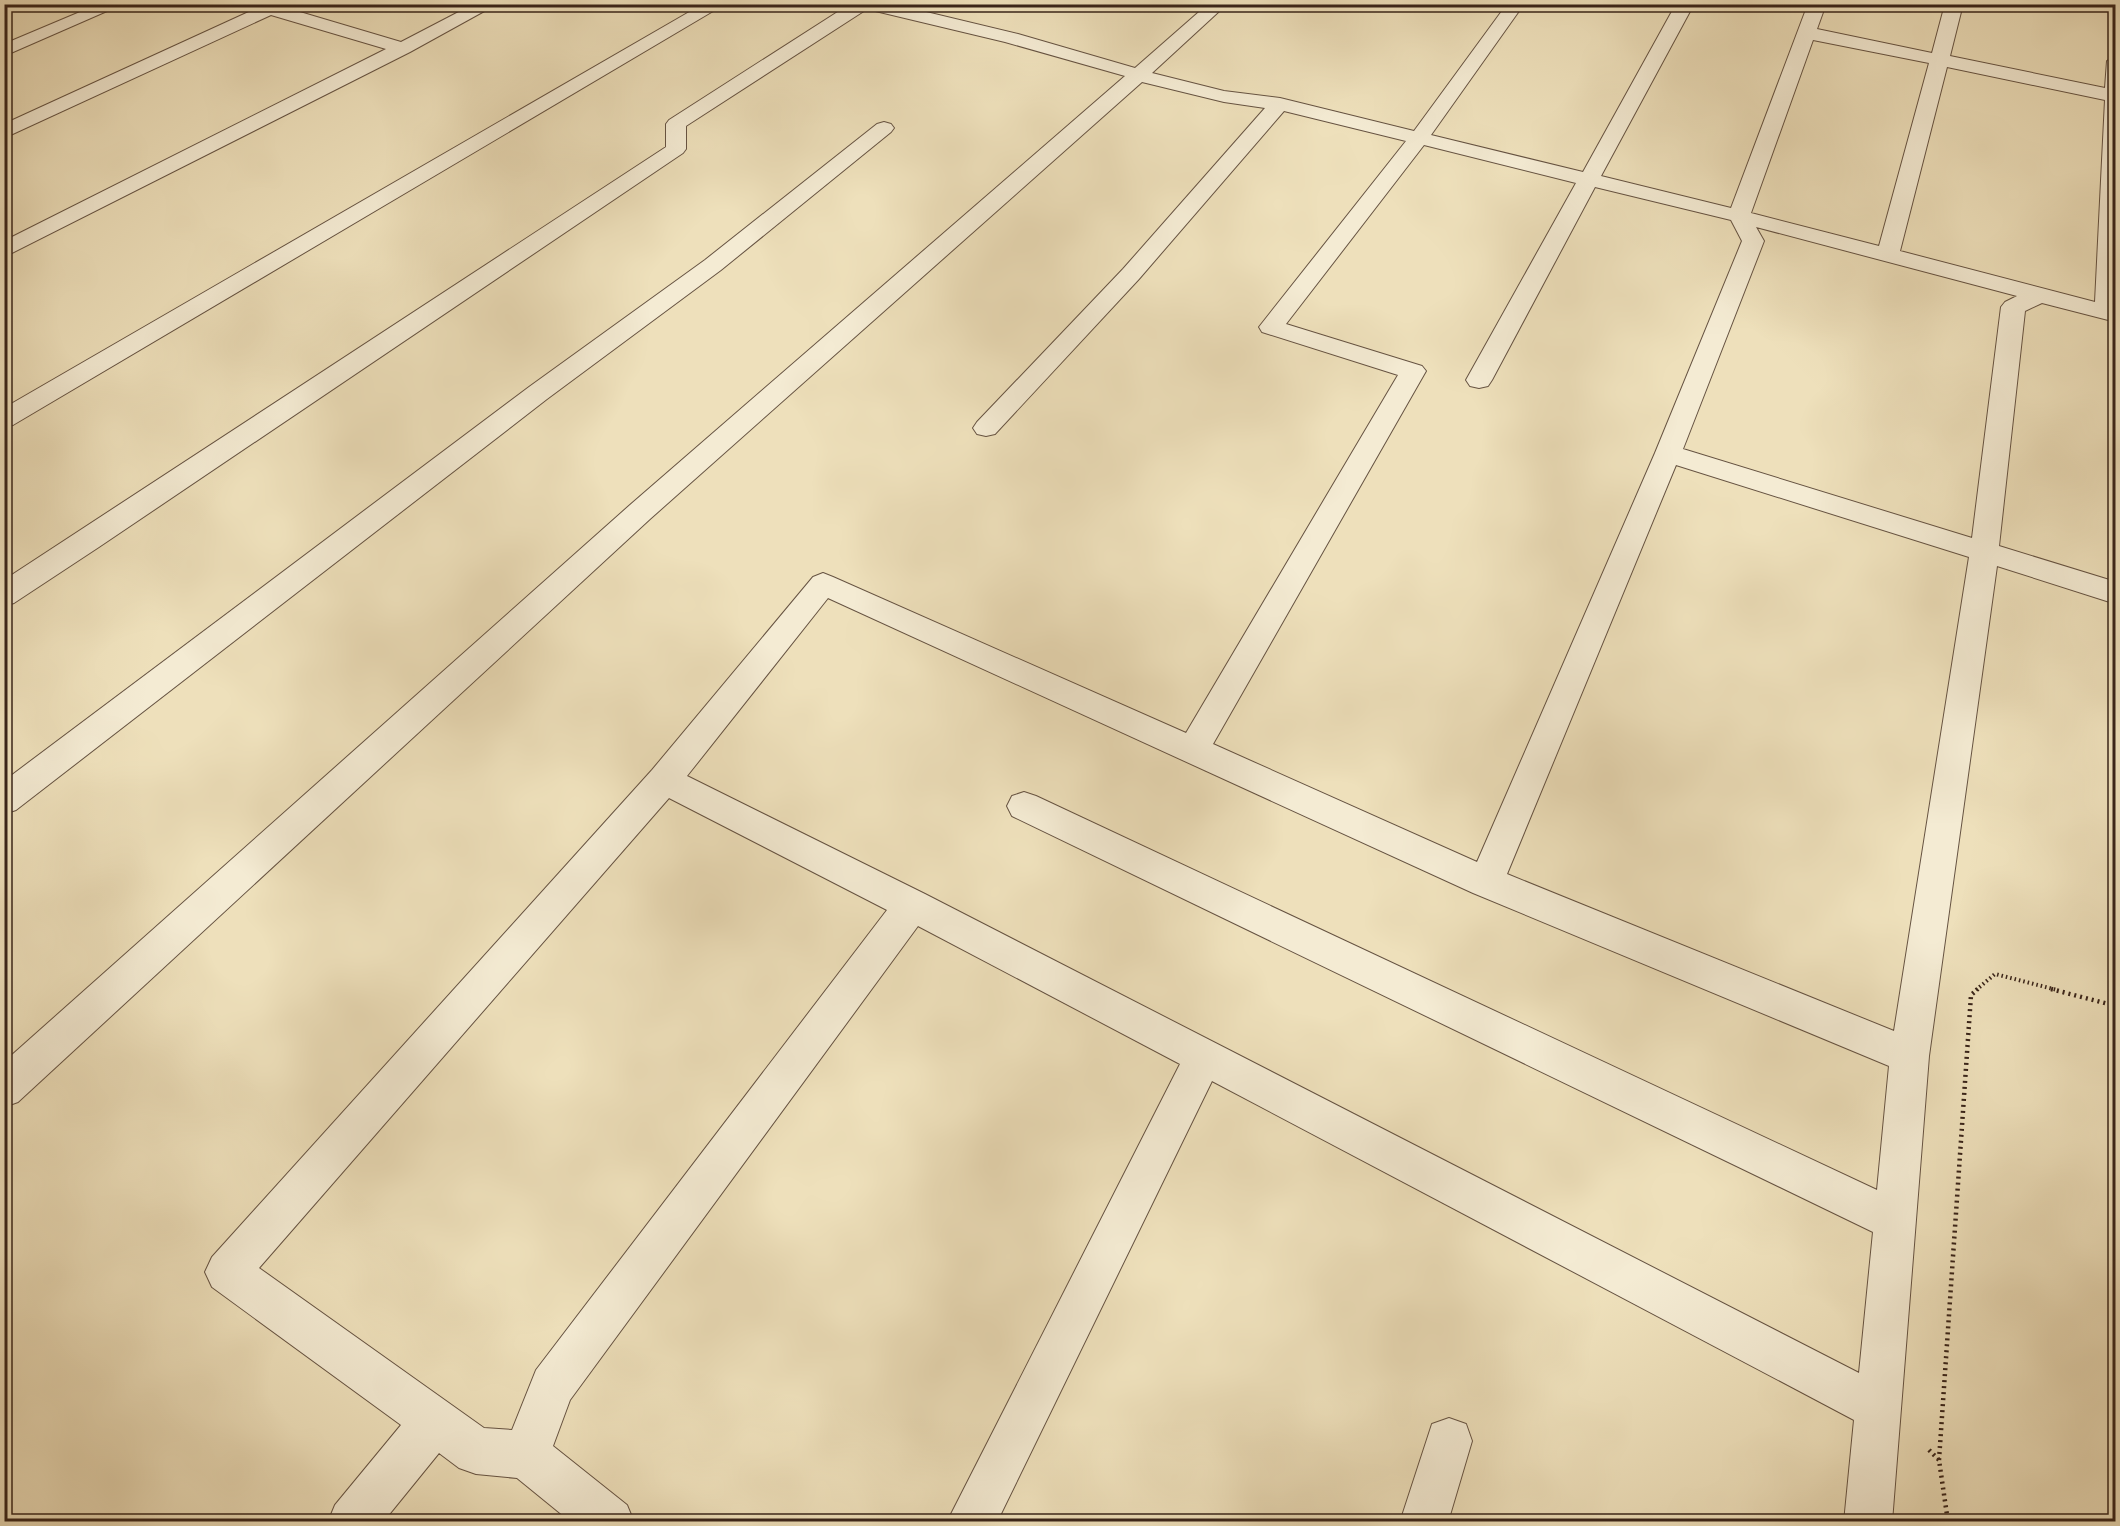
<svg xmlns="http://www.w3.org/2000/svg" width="2120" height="1526" font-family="'Libre Bodoni',serif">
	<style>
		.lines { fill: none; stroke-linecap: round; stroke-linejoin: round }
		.minor-casing { stroke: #665342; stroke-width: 2 }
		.path-far1 { stroke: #39241a; stroke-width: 4; stroke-dasharray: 1.5 3; stroke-linecap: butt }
		.path { stroke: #39241a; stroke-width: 4.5; stroke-dasharray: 2 4; stroke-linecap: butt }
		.minor { fill: #f4ebd3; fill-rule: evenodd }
	</style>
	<rect width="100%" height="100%" fill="#eee0bb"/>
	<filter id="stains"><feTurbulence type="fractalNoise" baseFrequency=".00333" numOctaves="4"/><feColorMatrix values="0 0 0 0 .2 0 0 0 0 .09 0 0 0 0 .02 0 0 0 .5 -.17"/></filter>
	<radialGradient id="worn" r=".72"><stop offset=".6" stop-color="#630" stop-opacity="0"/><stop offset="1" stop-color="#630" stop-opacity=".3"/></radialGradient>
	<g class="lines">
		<g class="minor-casing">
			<path id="minor" d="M99,4h24l-119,52v-12z
				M244,4h29l128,38 73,-38h23l-87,48 -406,205v-16l382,-192 -115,-34 -267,123v-14l249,-114z
				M703,4h22l-712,421 -9,2v-19z
				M850,4h43l125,30 117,34 73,-64h19l-75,69 72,18 56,7 134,33 93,-127h17l-93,131 152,37 93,-168h18l-93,172 130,32 77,-204h18l-9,25 115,24 13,-49h18l-13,52 155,32 2,-27 9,-6v267l-74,-19 -17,8 -26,235 117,36v22l-119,-38 -68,490 -37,466h-48l10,-102 -642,-339 -215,441h-50l233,-458 -262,-138 -348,474 -17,46 74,59 7,17h-63l-54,-44 -41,-4 -17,-6 -20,-15 -56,69h-55l7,-17 66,-80 -189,-138 -7,-15 7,-15 440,-487 161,-193 10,-4 10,4 353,156 212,-358 -136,-43 -3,-5 147,-186 -122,-30 -145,168 -144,155 -9,2 -9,-2 -4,-6 4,-6 146,-153 142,-161 -41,-6 -82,-20 -492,437 -632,583 -14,5v-45l626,-557 495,-429 -120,-34 -138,-33 -181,117v23l-3,4 -584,394 -85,56 -10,3v-26l662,-433v-23l3,-4zM1813,40l116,23 -50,183 -128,-33zM1947,67l158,33 -10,202 -195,-51zM1424,145l152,38 -110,197 4,6 9,2 9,-2 4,-6 103,-193 136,33 11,21 -87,212 -178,409 -264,-118 213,-373 -4,-5 -136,-42zM1756,227l261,69 -12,6 -4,5 -29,231 -289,-89 81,-208zM1676,465l293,92 -75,474 -387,-157zM828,598l645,295 416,173 -12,124 -841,-394 -12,-4 -12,4 -5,10 5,10 861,416 -14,141 -934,-479 -238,-118zM669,798l218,112 -351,460 -24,60 -28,-2 -225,-160z
				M884,122l7,2 3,4 -3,4 -170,138 -174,129 -531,411 -12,4v-33l525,-394 176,-127 172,-136z
				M1449,1418l17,6 6,17 -24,81h-48l32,-98z"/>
		</g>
		<path class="path-far1" d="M1976,990l19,-16 62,16"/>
		<path class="path" d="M2051,989l65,17
			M1929,1450l10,10 9,62
			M1939,1460l32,-465 7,-6"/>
		<use href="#minor" class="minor"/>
	</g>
	<rect width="2120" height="1526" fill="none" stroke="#eee0bb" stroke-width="24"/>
	<rect x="6" y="6" width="2108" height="1514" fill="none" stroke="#39241a" stroke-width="3"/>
	<rect x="12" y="12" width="2096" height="1502" fill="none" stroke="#39241a" stroke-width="1.5"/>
	<rect width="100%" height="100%" filter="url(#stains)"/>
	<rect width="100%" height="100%" fill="url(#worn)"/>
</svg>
